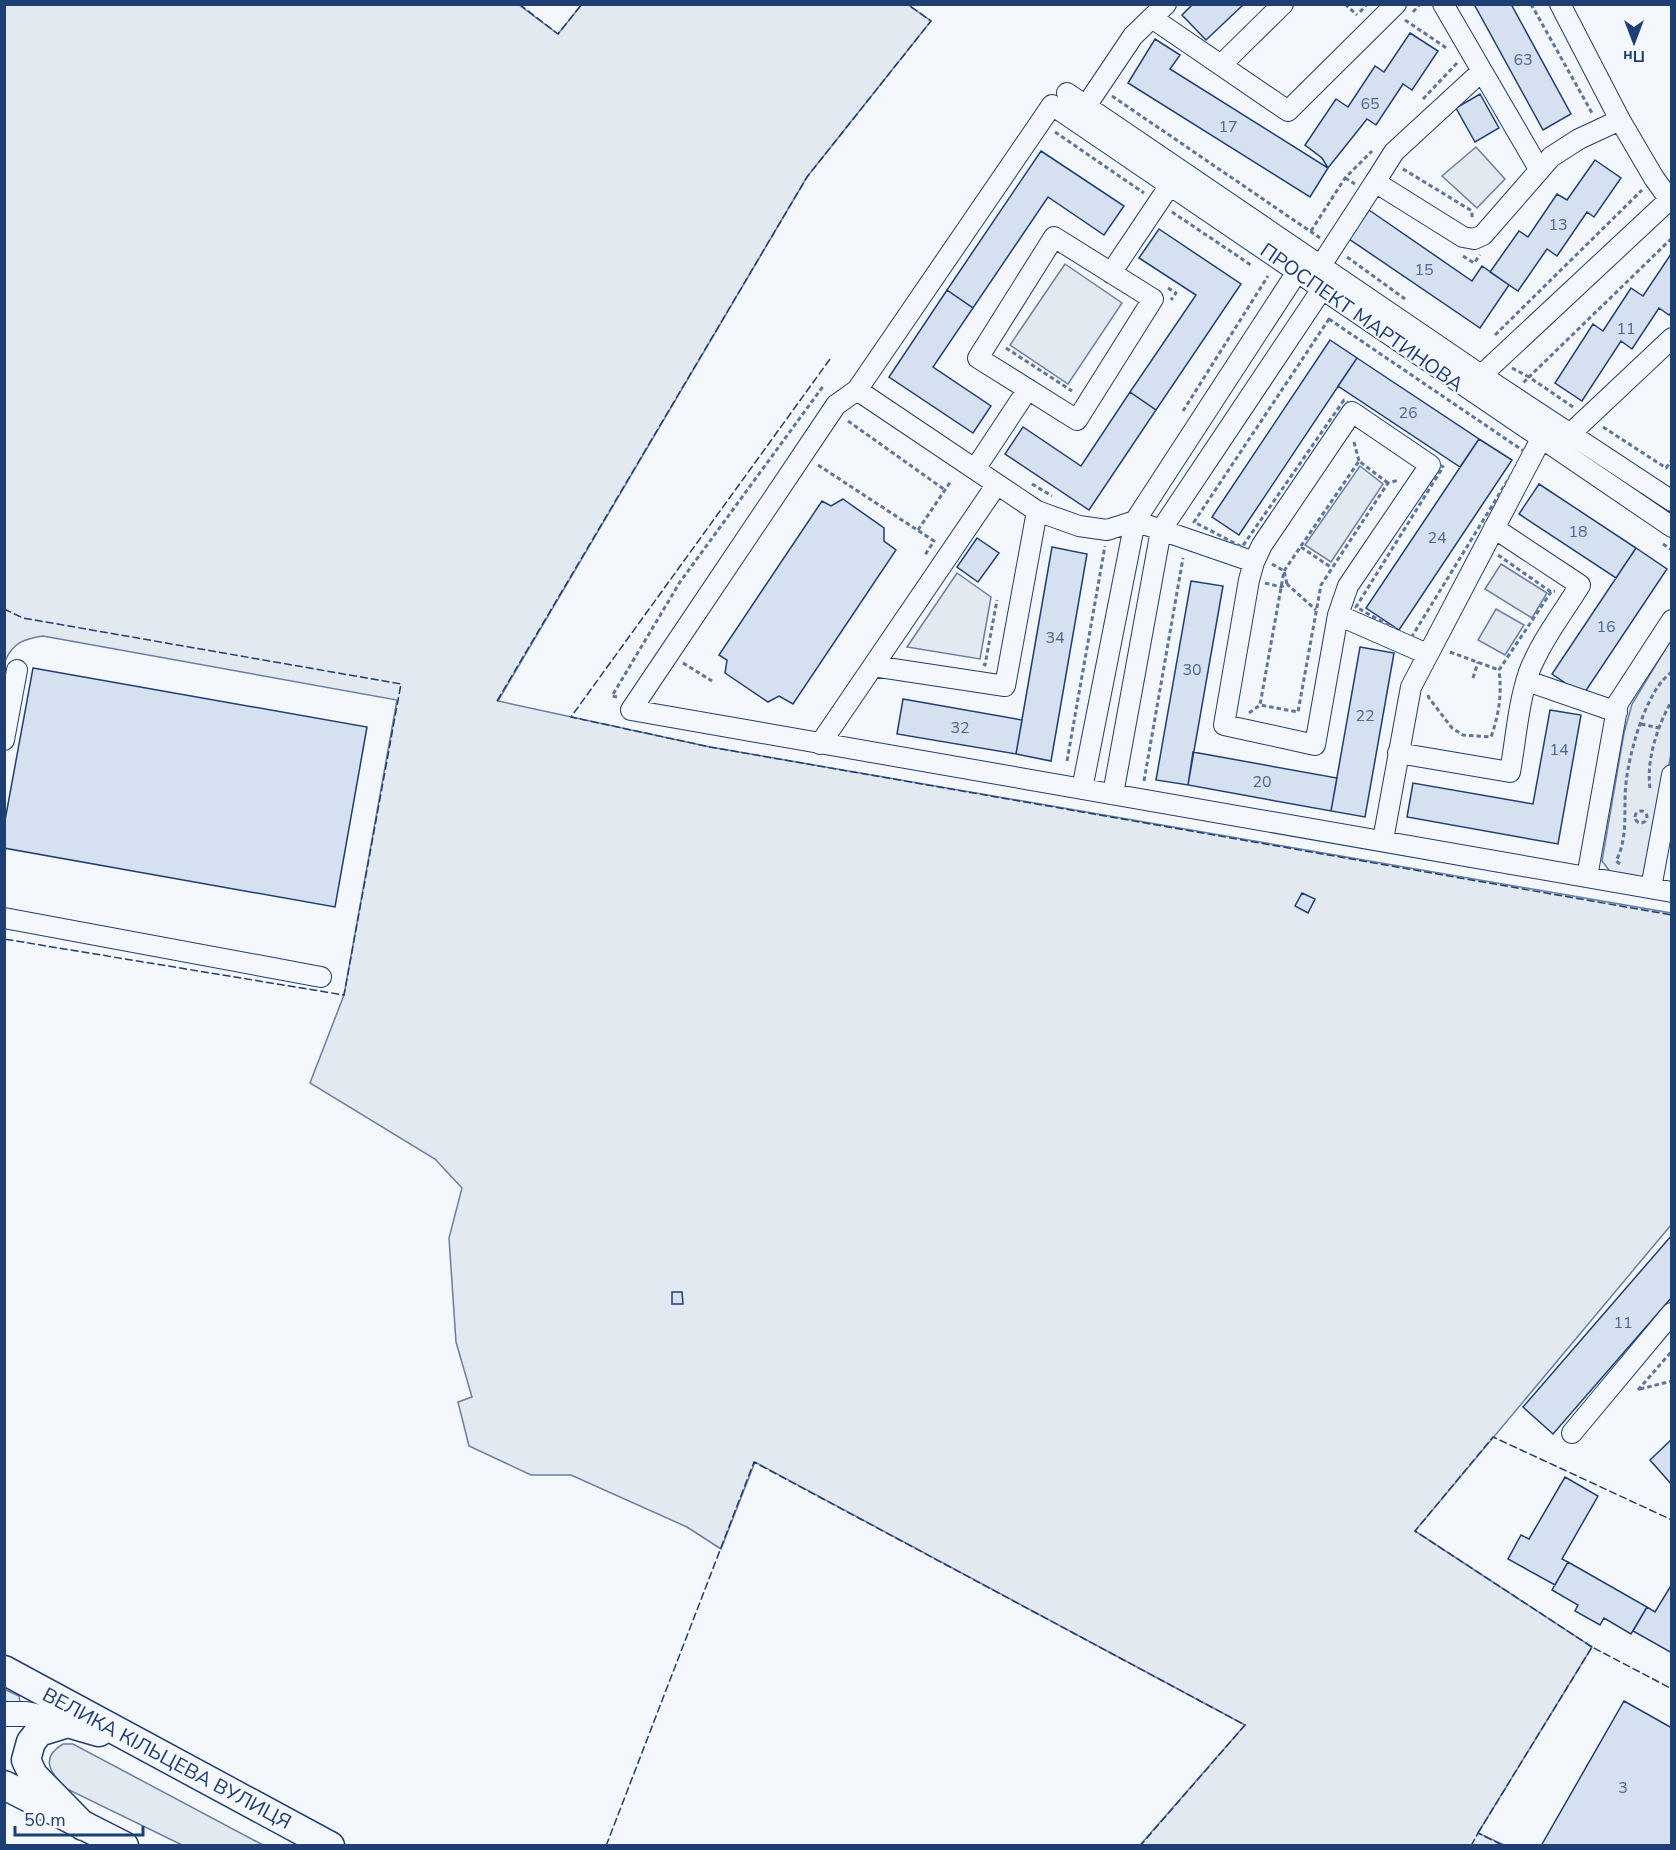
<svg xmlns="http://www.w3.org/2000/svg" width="1676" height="1850" font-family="'Nunito Sans',sans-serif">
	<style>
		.green { fill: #e3e9f0; stroke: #687fa3; stroke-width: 1.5 }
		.building { fill: #d5e0f0; stroke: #1d3f73; stroke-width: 1.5 }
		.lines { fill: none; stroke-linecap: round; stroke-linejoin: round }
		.minor-casing { stroke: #1d3f73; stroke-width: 22 }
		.major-casing { stroke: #1d3f73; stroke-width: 26 }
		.highway-casing { stroke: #1d3f73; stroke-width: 31 }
		.path { stroke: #5e769c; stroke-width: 3; stroke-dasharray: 4.5 3; stroke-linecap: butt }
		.minor { stroke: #f4f7fb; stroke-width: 20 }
		.major { stroke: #f4f7fb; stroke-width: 24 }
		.highway { stroke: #f4f7fb; stroke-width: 28 }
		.fence { stroke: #1d3f73; stroke-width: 1.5; stroke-dasharray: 8 3; stroke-linecap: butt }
		.labels { text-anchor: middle; stroke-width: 4.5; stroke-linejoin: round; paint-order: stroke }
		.number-label { font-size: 16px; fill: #4b6792 }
		.street-label { font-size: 20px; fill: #1d3f73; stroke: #f4f7fb }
	</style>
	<rect width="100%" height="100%" fill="#f4f7fb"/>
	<path class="green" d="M582,4h325l24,17 -124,156 -309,524 212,46 961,166v312l-256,306 177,116 -114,186 26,12h-364l105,-120 -490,-263 -34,87 -34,-22 -116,-52h-40l-62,-29 -11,-44 14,-5 -16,-55 -7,-104 13,-50 -27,-29 -125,-76 34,-88 53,-295 -354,-64c-20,3 -30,7 -38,25v-656h514l39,29z
		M1476,147l29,32 -28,29 -35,-32z
		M1065,264l57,39 -54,81 -58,-39z
		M1360,466l23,18 -52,78 -26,-17z
		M1501,564l46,29 -15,25 -47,-29z
		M957,573l34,24 -11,62 -73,-12z
		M1496,609l28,16 -19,30 -27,-15z
		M1671,640v113l-20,116 -9,10 -30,-5 -10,-13 22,-128 8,-29z
		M4,1689l15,7 1,6 -15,3z
		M63,1744h10l190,101h-81l-117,-57c-14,-15 -26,-30 -2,-44z"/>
	<path class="building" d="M1193,4h51l-38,36 -24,-25z
		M1474,4h37l60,110 -28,16z
		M1410,33l28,18 -26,39 -9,-6 -27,41 -9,-6 -39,49 -6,-10 -17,-13 31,-46 12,8 27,-41 9,6z
		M1155,39l25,16 -10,14 158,99 -18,29 -182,-114z
		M1480,94l19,34 -24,14 -19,-34z
		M1041,151l83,55 -20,29 -56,-38 -75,111 -26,-18z
		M1595,160l26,18 -27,39 -7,-5 -30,44 -10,-7 -29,42 -28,-19 29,-41 9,6 29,-43 10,6z
		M1369,210l103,71 10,-15 27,19 -29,43 -131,-89z
		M1159,229l82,55 -85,126 -26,-18 66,-97 -57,-37z
		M1671,254l1,58 -3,3 -10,-7 -27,41 -11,-8 -39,60 -27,-18 38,-59 10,7 28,-43 12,8z
		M947,290l26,18 -40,59 58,39 -18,27 -84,-56z
		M1330,340l27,18 -118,177 -27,-18z
		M1357,358l122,81 -19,28 -122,-81z
		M1130,392l26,18 -67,100 -84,-56 18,-27 58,39z
		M1479,439l33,21 -113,170 -33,-22z
		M1539,484l97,64 -20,30 -97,-64z
		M843,499l41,29v13l12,9 -103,154 -14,-8 -11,6 -43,-29 2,-13 -8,-5 103,-154 9,5z
		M977,538l22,15 -21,29 -21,-15z
		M1052,547l35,7 -36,207 -35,-7z
		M1636,548l31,21 -84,126 -31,-21z
		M1191,581l32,5 -35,199 -32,-5z
		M1360,647l34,6 -29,164 -34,-6z
		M33,668l334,59 -32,180 -331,-59v-22z
		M903,699l119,21 -6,34 -119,-20z
		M1550,710l31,5 -23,129 -151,-27 6,-34 120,21z
		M1193,752l144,26 -6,33 -143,-26z
		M1302,893l13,6 -7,14 -13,-7z
		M1672,1235v62l-119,137 -30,-27z
		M672,1292h10l1,12h-11z
		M1672,1439v46l-22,-25z
		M1565,1477l33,19 -36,63 6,3 -13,23 -47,-26 13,-24 8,4z
		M1568,1562l79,45 -16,27 -27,-16 -4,7 -25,-14 3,-6 -26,-15z
		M1672,1584v69l-39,-22 14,-24 8,5z
		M1624,1701l48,27v118h-131z"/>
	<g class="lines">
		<g class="minor-casing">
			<path id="minor" d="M1443,4l96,165
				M1560,4l60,116 34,58 18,25
				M1152,18l136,93 108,-107
				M1221,65l62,-61
				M1067,93l414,282 191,126
				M1086,106l47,-70 33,-32
				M1375,182l19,-30 88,-81
				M1054,237l99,62 -76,121 -99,-62z
				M1111,273l59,-88
				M1314,276l61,-94 88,55 11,2 9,-4 68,-78 28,-18 41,-19
				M1473,383l196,-183
				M857,390l180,121 42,15 28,4 28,-9 119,41
				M1352,412l78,53 -82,121 -10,29 -23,130 -91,-20 25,-145 5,-18 8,-17z
				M1570,434l102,-96
				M975,469l53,-80
				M1672,527l-620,-422 -195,285 -21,15 -205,305 1041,182
				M1338,615l89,39
				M873,666l132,20 32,-175
				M1527,681l90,31
				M4,740l13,-70
				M820,744l177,-260
				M1398,753l112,19c6,-33 8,-68 19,-100 12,-31 34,-59 51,-87l-86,-57
				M1082,789l53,-268 162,-249
				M1113,794l48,-264 161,-241
				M1383,840l28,-153 130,-248
				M1587,877l31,-174 54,-83
				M1651,888l21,-113
				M4,918l317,59
				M1572,1433l100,-120"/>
		</g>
		<g class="major-casing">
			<path id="major" d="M4,1714h22l42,9"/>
		</g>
		<g class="highway-casing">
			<path id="highway" d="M4,1670l326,176
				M4,1785l120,61
				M83,1826l-50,-51 -7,-15 5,-18 8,-10 29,-9 31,9"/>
		</g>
		<path class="path" d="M1345,4l12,11
			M1531,4l61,109
			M1360,12l7,-8
			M1413,12l7,-8
			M1405,20l43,29
			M1112,96l208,142
			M1423,99l35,-37
			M1055,132l89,61
			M1403,169l69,42v9
			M1345,178l10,6
			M1172,212l79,53
			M1311,231l34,-53 27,-27
			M1463,256l11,7 6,-8
			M1347,257l58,42
			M1168,288l8,5 -5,7
			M1329,319l196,133 -114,186 -55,-31 87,-140 -99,-67 -102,147 -48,-25z
			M1495,335l147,-145
			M1006,348l66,43
			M1512,368l17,9 -6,6
			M1573,407l-44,-30 143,-139
			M1183,411l85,-135
			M848,421l97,69
			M1603,427l63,41 6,-8
			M1354,442l5,19
			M818,465l116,76 -9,14
			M1388,483l-29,-22 -75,110 -24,134 38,7 23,-127 67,-102 11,-3
			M1032,484l20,12
			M918,530l33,-49
			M1663,544l9,6
			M1301,547l31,21
			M1498,555l53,37 4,-1
			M1272,564l12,7 3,13
			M1265,583l16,4 6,-3 29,26
			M1450,652l49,18
			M683,663l29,18
			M983,664l2,1 12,-65
			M1473,678l5,-16
			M1428,695l1,3 23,30 11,7 28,2c8,-23 11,-42 8,-67l52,-78
			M617,697l-5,-1 68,-114 144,-197
			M1249,713l11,-8
			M1641,724l18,4
			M1067,761l38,-215
			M1144,781l39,-223
			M1650,788c-4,-29 8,-63 22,-88
			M1635 817a6 6 0 1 1 12 0a6 6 0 1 1-12 0Z
			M1620,864l-4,-3c13,-25 7,-51 10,-78 3,-29 20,-94 46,-111
			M1640,1389l32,-8
			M1638,1390l34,-39"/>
		<use href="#minor" class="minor"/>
		<use href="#major" class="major"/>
		<use href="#highway" class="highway"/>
		<path class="fence" d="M519,4l39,30 24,-30
			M830,359l-259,358 139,30 962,168
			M4,609l19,9 378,66 -57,311 -340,-56
			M497,701l310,-524 124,-156 -24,-17
			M1592,1647l-177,-116 78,-94 179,83
			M1478,1833l114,-186 80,42
			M606,1846l148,-384 491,263 -105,121
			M1471,1846l7,-13 26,13"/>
	</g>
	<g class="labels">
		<g class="number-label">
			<text x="1523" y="65">63</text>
			<text x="1370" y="109">65</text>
			<text x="1228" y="132">17</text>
			<text x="1558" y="230">13</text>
			<text x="1424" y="275">15</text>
			<text x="1626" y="334">11</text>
			<text x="1408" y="418">26</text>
			<text x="1578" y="537">18</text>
			<text x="1437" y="543">24</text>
			<text x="1606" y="632">16</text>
			<text x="1055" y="643">34</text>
			<text x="1192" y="675">30</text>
			<text x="1365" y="721">22</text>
			<text x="960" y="733">32</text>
			<text x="1559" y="755">14</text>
			<text x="1262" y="787">20</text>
			<text x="1623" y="1328">11</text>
			<text x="1623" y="1793">3</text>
		</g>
		<g class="street-label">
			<text transform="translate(1362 317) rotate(35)" y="7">ПРОСПЕКТ МАРТИНОВА</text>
			<text transform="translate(167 1758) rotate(28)" y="7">ВЕЛИКА КІЛЬЦЕВА ВУЛИЦЯ</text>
		</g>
	</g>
	<rect width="1676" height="1850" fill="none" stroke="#1d3f73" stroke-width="12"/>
	<g transform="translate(1634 42) rotate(180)" stroke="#f4f7fb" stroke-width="4.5" paint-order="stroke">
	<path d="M0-4.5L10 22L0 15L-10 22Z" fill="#1d3f73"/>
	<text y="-9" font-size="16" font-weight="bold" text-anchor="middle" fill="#1d3f73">Пн</text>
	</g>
	<path d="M15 1826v9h128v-9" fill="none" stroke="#1d3f73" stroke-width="3"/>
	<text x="24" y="1826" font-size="18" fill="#1d3f73" stroke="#f4f7fb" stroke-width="4.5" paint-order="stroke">50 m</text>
</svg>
